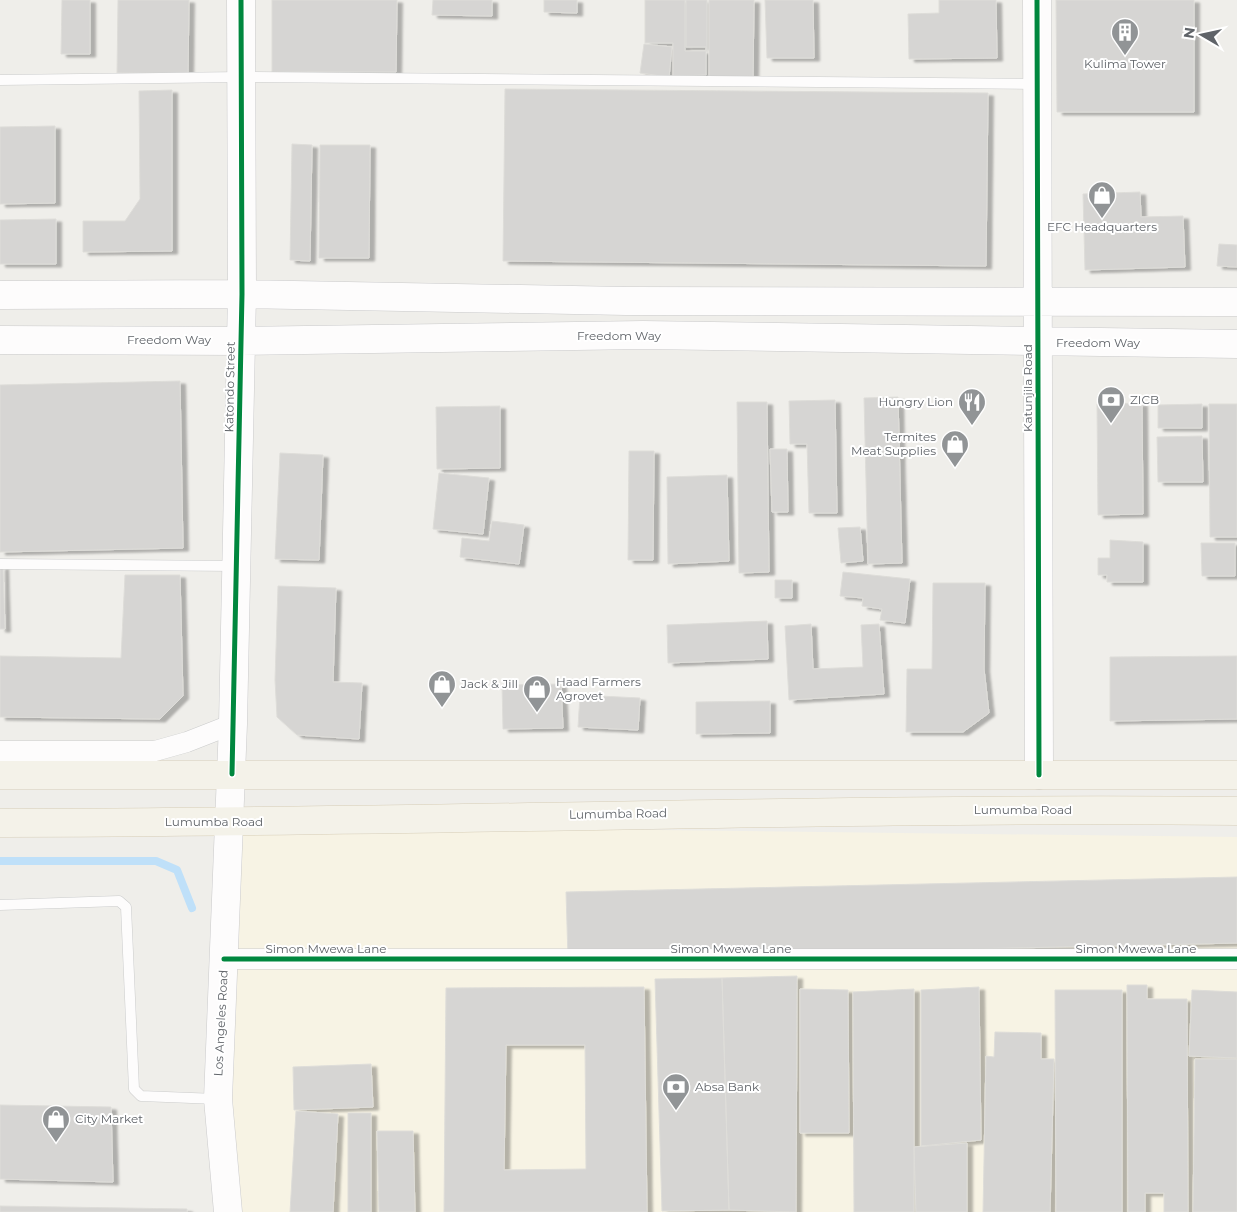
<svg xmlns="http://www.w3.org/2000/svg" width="1237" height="1212" font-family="Montserrat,sans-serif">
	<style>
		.commercial { fill: #f7f3e4 }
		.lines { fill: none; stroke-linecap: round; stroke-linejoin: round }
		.stream { stroke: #bfe0f9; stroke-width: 8 }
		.building { fill: #d6d5d3; stroke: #deddd9; fill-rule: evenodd; filter: url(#shadow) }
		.lane-casing { stroke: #cbcccc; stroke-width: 11 }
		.street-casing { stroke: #cbcccc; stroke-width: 21 }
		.secondary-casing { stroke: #cacacb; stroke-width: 29 }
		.primary-casing { stroke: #d7ceb8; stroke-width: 29 }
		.lane { stroke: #fdfcfc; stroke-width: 10 }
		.street { stroke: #fdfcfc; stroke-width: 20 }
		.secondary { stroke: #fdfcfc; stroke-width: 28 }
		.primary { stroke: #f4f2e9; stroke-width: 28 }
		.cycleway-casing { stroke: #fff; stroke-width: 8 }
		.cycleway { stroke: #00873e; stroke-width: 5 }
		.labels { text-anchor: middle; stroke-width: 4; stroke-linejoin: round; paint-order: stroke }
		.poi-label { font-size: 12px; fill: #5f6368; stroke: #fff; text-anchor: start }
		.street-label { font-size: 12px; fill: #5f6368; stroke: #fff }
	</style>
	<defs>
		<filter id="shadow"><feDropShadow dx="5.5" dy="3" stdDeviation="1" flood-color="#0004"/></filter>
	</defs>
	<rect width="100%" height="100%" fill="#efeeea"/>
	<path class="commercial" d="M233,825l1004,12v375h-1005l-12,-98z"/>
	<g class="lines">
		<path class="stream" d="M0,861h156l21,9 15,38"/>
	</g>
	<path class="building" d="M62,0h28v54h-29z
		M118,0h71l-1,73h-71z
		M272,0h125l-1,72h-124z
		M433,0h59v16l-60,-1z
		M544,0h33v13l-33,-1z
		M645,0h41v47h20v28l-33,1v-33h-28z
		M685,0h22v51h-22z
		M709,0h45l-1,80h-44z
		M765,0h48l1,58h-47z
		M939,0h57l1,58 -88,1 -1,-45 31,-1z
		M1056,0h138v112h-137z
		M644,44l28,3 -3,30 -29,-4z
		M505,89l483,4 -2,173 -483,-5z
		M172,90v161l-89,1v-31h42l15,-22 -1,-108z
		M55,126v77l-55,1v-77z
		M292,144l20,1 -2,116 -20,-1z
		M320,145h50l-1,113h-50z
		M1140,192l1,25 42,-1 2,51 -100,3 -2,-76z
		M56,219v45h-56v-44z
		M1219,244l18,1v22l-20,-1z
		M180,381l3,167 -183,4v-167z
		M898,397l4,166 -34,1 -4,-166z
		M835,400l2,113h-28l-2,-69h-17l-1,-43z
		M737,402h30l2,170 -30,1z
		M1142,403l1,111 -45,1 -1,-111z
		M1202,404v24h-44v-23z
		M1209,404h28v133h-27z
		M500,406v62l-63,1 -1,-62z
		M1202,436l1,46h-45l-1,-45z
		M770,449h17l1,63h-16z
		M629,451h25l-1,109h-25z
		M280,453l43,2 -4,105 -44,-1z
		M439,473l50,5 -6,56 -50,-5z
		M727,475l2,86 -61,3 -1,-87z
		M492,521l32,4 -5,39 -59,-7 2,-19 27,3z
		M860,527l3,34 -22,2 -3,-35z
		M1110,540l33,2v40h-36v-7h-9v-17h12z
		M1201,543h34v33h-33z
		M3,566l2,63h-5v-62z
		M843,572l67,7 -5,44 -25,-3 2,-11 -20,-3 1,-8 -23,-2z
		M125,575h55l3,121 -23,23 -160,-2v-61l121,2z
		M775,580h17v18h-17z
		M933,583h52l-1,86 5,44 -26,19h-57l1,-63h25z
		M278,586l58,2 -3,94 29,1 -3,56 -62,-4 -20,-18 -2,-37z
		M767,621l1,38 -100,4 -1,-38z
		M811,624l2,45 50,-2 -2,-42 18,-1 5,70 -95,6 -4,-74z
		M1237,656v63l-127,2v-64z
		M561,684l2,44 -60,1 -1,-44z
		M580,695l60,3 -2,32 -60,-3z
		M770,701v32l-74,1v-32z
		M1237,877v66l-669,15 -2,-66z
		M797,976l-1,236 -67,-2 -7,-232z
		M722,978l7,232 -67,1 -7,-232z
		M1127,985h20v14h40l1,213h-24v-19h-19v19h-17z
		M644,987l3,225h-203l2,-224zM506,1045h79l1,124 -82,1z
		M979,987l2,153 -60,6v-156z
		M800,989l48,1 1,143h-49z
		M914,989v223h-60l-1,-220z
		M1055,990h67v222h-66z
		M1192,990l45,2v66l-48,-2z
		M995,1032l46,1v26h13l-4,153h-67l3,-156 8,1z
		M1195,1059h42v153h-44z
		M371,1064l2,43 -79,3 -1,-43z
		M0,1105l111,2 2,75 -113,-3z
		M296,1111l42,3 -5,98h-43z
		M348,1113h23v99h-23z
		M377,1131h36l2,81h-36z
		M967,1143v69h-51l-2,-65z
		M0,1206l187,3v3h-187z"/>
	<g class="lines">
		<g class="lane-casing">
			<path id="lane" d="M0,80l242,-3 794,7
				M0,564l236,2
				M0,905l119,-4 7,6 8,182 7,7 76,3"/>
		</g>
		<g class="street-casing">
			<path id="street" d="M0,751h155l32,-9 46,-18
				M224,959h1013"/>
		</g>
		<g class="secondary-casing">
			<path id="secondary" d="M1037,0l2,775
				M0,295l242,-1 384,7 611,1
				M0,340l241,1 402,-6 594,9
				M228,1212l-10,-113 15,-375 9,-430 -1,-294"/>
		</g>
		<g class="primary-casing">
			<path id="primary" d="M0,775h1237
				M0,823c412,0 825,-16 1237,-12"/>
		</g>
		<use href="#lane" class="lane"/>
		<use href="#street" class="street"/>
		<use href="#secondary" class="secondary"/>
		<use href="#primary" class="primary"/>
		<g class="cycleway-casing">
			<path id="cycleway" d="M1037,0l2,775
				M232,774l10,-480 -1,-294
				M224,959h1013"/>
		</g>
		<use href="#cycleway" class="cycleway"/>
	</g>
	<defs>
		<g id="building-pin" transform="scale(1.4375)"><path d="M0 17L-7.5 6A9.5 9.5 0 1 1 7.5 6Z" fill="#919496" stroke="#fff"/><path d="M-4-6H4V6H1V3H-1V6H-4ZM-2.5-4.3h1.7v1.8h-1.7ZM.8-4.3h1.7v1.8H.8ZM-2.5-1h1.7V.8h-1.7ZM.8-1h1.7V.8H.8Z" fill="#fff"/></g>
		<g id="shop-pin" transform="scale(1.4375)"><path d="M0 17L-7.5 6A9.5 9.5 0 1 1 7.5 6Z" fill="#919496" stroke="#fff"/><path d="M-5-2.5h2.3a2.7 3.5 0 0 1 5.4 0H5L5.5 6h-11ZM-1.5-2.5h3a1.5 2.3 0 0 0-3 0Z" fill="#fff"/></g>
		<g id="bank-pin" transform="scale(1.4375)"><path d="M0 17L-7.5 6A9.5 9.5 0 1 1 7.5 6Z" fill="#919496" stroke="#fff"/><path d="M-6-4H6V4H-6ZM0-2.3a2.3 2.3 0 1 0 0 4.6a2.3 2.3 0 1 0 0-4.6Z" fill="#fff"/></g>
		<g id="restaurant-pin" transform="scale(1.4375)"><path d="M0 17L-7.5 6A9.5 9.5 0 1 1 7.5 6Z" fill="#919496" stroke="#fff"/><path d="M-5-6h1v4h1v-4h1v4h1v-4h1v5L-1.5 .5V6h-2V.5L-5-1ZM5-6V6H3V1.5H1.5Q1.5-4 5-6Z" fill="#fff"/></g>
	</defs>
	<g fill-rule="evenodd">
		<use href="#building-pin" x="1125" y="32"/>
		<use href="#shop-pin" x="1102" y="195"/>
		<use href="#bank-pin" x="1111" y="400"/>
		<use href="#restaurant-pin" x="972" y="402"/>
		<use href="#shop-pin" x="955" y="444"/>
		<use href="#shop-pin" x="442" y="684"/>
		<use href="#shop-pin" x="537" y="689"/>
		<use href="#bank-pin" x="676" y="1087"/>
		<use href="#shop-pin" x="56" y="1119"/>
	</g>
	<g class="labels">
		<g class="poi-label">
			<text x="1125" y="68" text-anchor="middle">Kulima Tower</text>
			<text x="1102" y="231" text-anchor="middle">EFC Headquarters</text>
			<text x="1130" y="404">ZICB</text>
			<text x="953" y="406" text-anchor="end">Hungry Lion</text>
			<text x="936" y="441" text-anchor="end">Termites<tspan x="936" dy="14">Meat Supplies</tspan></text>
			<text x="556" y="686">Haad Farmers<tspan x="556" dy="14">Agrovet</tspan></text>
			<text x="461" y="688">Jack &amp; Jill</text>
			<text x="695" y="1091">Absa Bank</text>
			<text x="75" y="1123">City Market</text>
		</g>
		<g class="street-label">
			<text x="619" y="340">Freedom Way</text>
			<text x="169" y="344">Freedom Way</text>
			<text x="1098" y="347">Freedom Way</text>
			<text transform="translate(230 387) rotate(-89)" y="4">Katondo Street</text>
			<text transform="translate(1028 388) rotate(-90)" y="4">Katunjila Road</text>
			<text x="1023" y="814">Lumumba Road</text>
			<text transform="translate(618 814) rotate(-1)" y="4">Lumumba Road</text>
			<text x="214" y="826">Lumumba Road</text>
			<text x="326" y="953">Simon Mwewa Lane</text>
			<text x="731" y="953">Simon Mwewa Lane</text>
			<text x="1136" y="953">Simon Mwewa Lane</text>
			<text transform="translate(221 1023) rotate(-87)" y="4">Los Angeles Road</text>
		</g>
	</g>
	<g transform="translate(1202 35) rotate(279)" stroke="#ffffff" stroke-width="4" paint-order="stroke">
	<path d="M0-4L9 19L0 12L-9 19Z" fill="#5f6368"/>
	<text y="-8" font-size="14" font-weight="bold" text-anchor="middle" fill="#5f6368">N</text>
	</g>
</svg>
